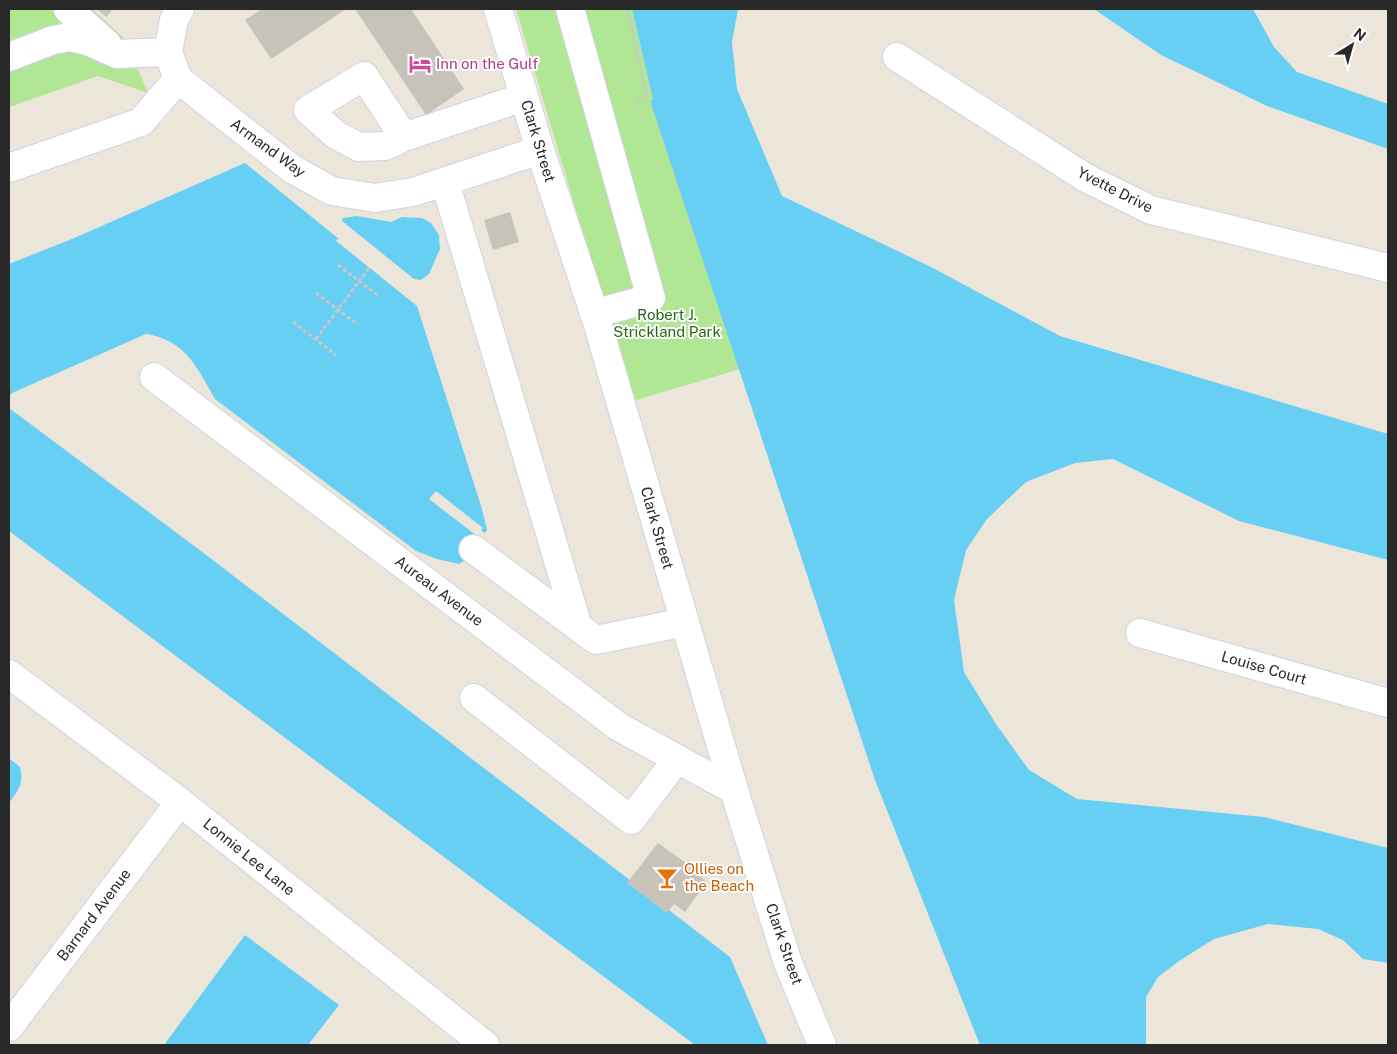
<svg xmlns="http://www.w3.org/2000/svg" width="1397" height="1054" font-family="'Public Sans',sans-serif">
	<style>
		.green { fill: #b0e694 }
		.water { fill: #68cff4 }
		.pier { fill: #ece5da }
		.building { fill: #c7c3b9 }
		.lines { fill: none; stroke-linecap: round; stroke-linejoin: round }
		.minor-casing { stroke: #cfd3e3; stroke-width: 30 }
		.path { stroke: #c7c7c7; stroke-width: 3; stroke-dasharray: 4 2.5; stroke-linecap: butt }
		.minor { stroke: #fff; stroke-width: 28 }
		.labels { text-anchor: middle; stroke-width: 4; stroke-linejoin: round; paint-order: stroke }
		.hotel-label { font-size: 15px; fill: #b23c85; stroke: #fff; text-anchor: start }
		.street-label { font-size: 15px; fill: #292929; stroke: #fff }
		.park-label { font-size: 15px; fill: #276916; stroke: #fff }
		.food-label { font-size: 15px; fill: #c56008; stroke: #fff; text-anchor: start }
	</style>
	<rect width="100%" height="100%" fill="#ece5da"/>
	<path class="green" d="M9,9h83l33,30 23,54 -50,-17 -89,31z
		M516,9h116l21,91 -3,1 90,268 -107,32z"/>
	<path class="water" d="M632,9h106l-6,33 5,47 45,107 147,70 131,70 328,98v126l-149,-39 -126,-62 -38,4 -49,19 -39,37 -21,31 -12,50 10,72 32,52 33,46 48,29 187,18 124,31v115l-25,-4 -20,-19 -25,-11 -50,-5 -54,15 -35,22 -21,16 -12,20v48h-166l-105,-265 -225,-679 3,-1z
		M1094,9h159l21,38 23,25 91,32v45l-121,-43 -106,-51z
		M245,163l94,76 -4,1 82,66 65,203 5,21 -22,30 -6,4 -22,-5 -21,-8 -201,-152c-18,-32 -30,-59 -69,-65l-134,59 -3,3v-132l63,-25z
		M357,216l34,6 11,-5 20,1 9,5 8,12 1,14 -11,25 -8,6 -7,-1 -72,-58 1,-3z
		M9,408l196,146 525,403 38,88h-73l-686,-514z
		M9,758l11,9c4,17 -1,22 -11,36z
		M245,935l94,70 -31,40h-144z"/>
	<path class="pier" d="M436,491l47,37 -2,2 6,5 -3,4 -6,-4 -1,1 -48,-37z"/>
	<path class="building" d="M97,9h16l-7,8z
		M262,9h84l-75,50 -26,-39z
		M355,9h56l53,80 -38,26z
		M510,212l9,30 -26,8 -9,-30z
		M658,843l28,20 2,-3 12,9 -3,5 10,8 -22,30 -11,-8 -7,9 -40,-30z"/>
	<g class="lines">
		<g class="minor-casing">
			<path id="minor" d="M68,9l39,35
				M498,9l42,141 57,172 137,468 54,173 34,82
				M570,9l81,289 -57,16
				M168,52l10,27 114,90 40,22 43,7 38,-6 127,-42
				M168,52l6,-32 6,-11
				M9,57l44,-17 17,-3 20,5 27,12 51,-2
				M897,57l189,121 65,32 237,58
				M404,137l-40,-61 -56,34 28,25 23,12 26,-1 19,-9 120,-40
				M9,168l132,-46 37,-43
				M445,182l133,445
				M154,377l465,350 115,63
				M473,549l123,91 89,-18
				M1140,633l248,70
				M9,674l171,128 305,243
				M474,698l157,122 46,-61
				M9,1027l171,-225"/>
		</g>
		<path class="path" d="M627,9l20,88 -12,7
			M338,265l42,32
			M316,293l42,32
			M293,322l43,33
			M316,339l53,-71"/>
		<use href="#minor" class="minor"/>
	</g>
	<defs>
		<g id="hotel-bare" transform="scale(1.725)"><path d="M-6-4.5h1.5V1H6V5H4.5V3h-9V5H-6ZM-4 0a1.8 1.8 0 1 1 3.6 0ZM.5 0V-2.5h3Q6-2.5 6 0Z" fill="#d1479c" stroke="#fff" stroke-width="2.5" paint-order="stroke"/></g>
		<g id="bar-bare" transform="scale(1.725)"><path d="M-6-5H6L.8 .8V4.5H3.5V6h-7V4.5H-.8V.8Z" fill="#e8710a" stroke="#fff" stroke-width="2.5" paint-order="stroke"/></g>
	</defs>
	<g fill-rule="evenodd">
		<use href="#hotel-bare" x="420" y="64"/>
		<use href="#bar-bare" x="667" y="878"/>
	</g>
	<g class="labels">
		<g class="hotel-label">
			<text x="436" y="69">Inn on the Gulf</text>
		</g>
		<g class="street-label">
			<text transform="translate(538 141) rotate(73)" y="5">Clark Street</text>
			<text transform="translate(268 148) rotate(36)" y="5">Armand Way</text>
			<text transform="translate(1115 190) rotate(27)" y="5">Yvette Drive</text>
			<text transform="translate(657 528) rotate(74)" y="5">Clark Street</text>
			<text transform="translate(439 591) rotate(37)" y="5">Aureau Avenue</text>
			<text transform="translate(1264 668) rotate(16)" y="5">Louise Court</text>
			<text transform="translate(249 857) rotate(39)" y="5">Lonnie Lee Lane</text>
			<text transform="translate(94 915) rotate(-53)" y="5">Barnard Avenue</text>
			<text transform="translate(784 944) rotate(71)" y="5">Clark Street</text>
		</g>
		<g class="park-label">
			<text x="667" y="320">Robert J.<tspan x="667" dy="17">Strickland Park</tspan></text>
		</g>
		<g class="food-label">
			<text x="684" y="874">Ollies on<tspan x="684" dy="17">the Beach</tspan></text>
		</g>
	</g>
	<rect width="1397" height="1054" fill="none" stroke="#292929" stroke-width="20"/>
	<g transform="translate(1352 45) rotate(37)" stroke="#ffffff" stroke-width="4" paint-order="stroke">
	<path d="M0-4L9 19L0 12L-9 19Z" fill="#292929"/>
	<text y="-8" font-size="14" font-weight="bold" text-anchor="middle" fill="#292929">N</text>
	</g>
</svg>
